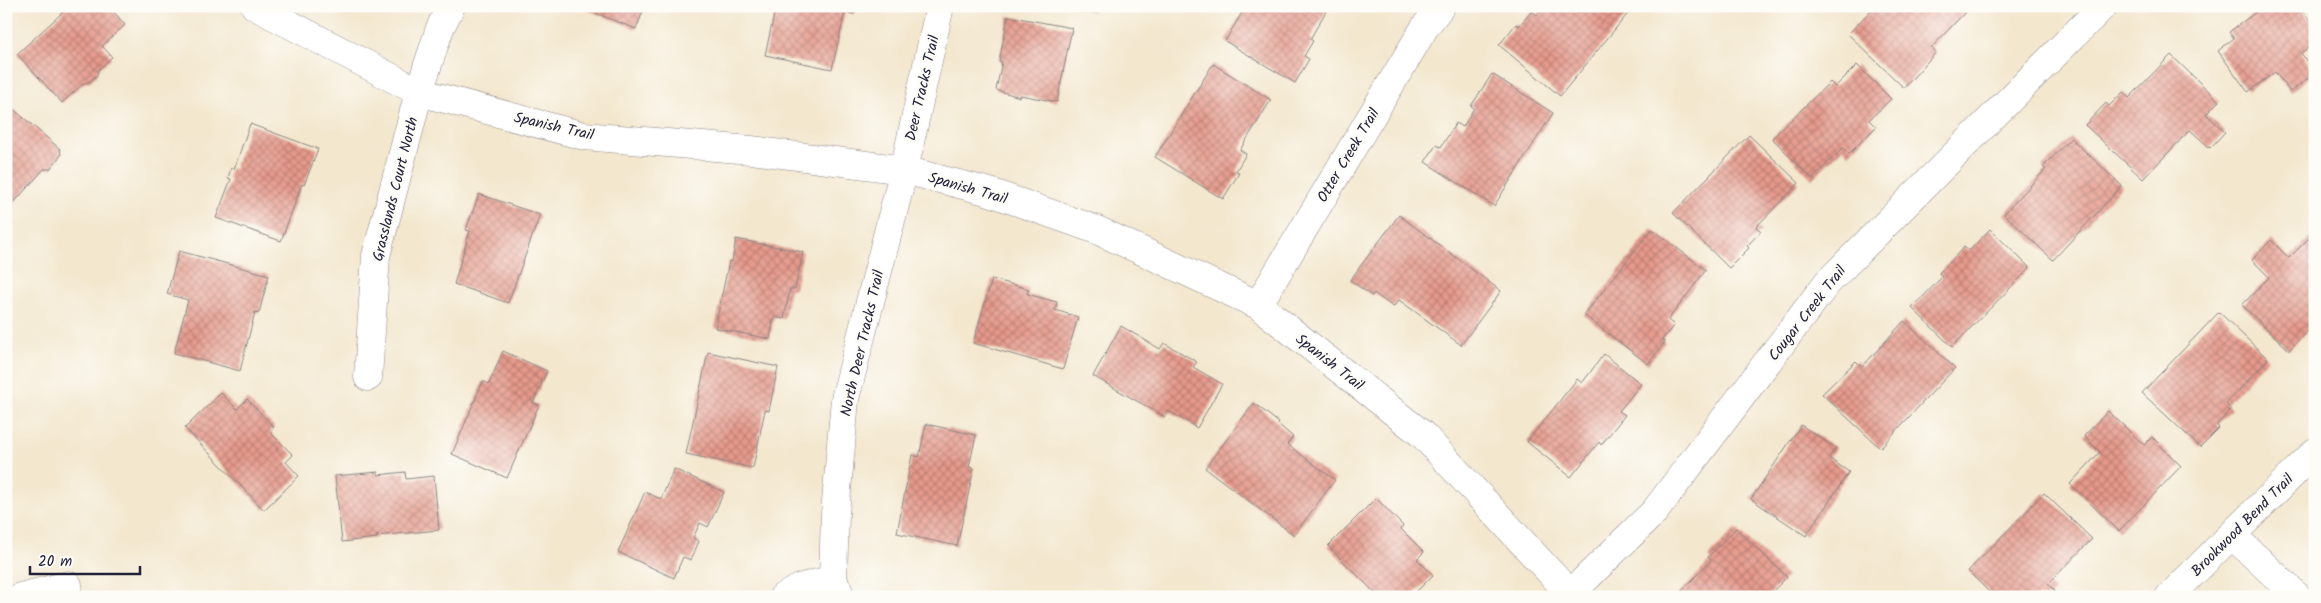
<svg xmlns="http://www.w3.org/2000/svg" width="2321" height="603" font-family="Kalam,sans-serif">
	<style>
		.building { fill: url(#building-cross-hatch) }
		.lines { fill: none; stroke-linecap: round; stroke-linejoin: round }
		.minor-casing { stroke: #8a8484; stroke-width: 29 }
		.minor { stroke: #fff; stroke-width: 28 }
		.labels { text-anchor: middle; stroke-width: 5; stroke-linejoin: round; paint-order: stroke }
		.street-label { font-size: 15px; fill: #22223b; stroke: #fdfcf7 }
	</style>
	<defs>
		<pattern id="building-cross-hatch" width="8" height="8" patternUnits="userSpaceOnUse" patternTransform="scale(1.25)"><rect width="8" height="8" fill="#e69a8b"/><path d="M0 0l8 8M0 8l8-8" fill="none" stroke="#ba7d73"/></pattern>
	</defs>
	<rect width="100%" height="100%" fill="#fdfcf7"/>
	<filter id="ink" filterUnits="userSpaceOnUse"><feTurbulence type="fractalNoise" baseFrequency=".02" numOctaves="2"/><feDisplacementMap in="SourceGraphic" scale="10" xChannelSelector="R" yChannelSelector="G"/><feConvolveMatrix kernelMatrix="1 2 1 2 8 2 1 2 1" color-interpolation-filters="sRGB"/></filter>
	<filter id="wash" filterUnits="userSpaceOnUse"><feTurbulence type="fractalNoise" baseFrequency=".0096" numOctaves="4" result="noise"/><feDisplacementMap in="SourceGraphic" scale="20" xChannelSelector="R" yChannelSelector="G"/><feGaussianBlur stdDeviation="1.12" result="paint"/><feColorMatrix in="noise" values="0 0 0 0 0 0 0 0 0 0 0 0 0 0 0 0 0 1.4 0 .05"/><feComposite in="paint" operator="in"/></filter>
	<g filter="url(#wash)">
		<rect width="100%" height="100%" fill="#f3e7ce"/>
		<g id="blocks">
			<path class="building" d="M64,6h45l16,19 -23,21 10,11 -14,13 -1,5 -8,7 -5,1 -22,20 -45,-49 46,-42 -2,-3z
				M577,6h68l-9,23z
				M776,6h80l-2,8 -9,-2 -13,57 -67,-14z
				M1070,6h25l-1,6z
				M1246,6h83l-19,33 3,2 -9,15 5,3 -14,24 -70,-42z
				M1544,6h80l6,5 -70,85 -61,-51 17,-21 3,2 13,-15 5,4z
				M1875,6h96l-40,42 5,4 -32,36 -56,-54z
				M2254,6h45l16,21v16l-14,10 14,20 -25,19 -15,-20 -27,20 -30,-41 16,-13 -5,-6 27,-20 -3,-4z
				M1008,16l64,12 -15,74 -37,-7v2l-24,-7 6,-28h-3z
				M2171,55l48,46 -13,13 19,18 -15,16 -20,-18 -47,49 -58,-54 21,-22 3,3 14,-14 6,6z
				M1213,64l58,36 -31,50 6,4 -10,17 3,2 -16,26 -68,-42z
				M1857,65l34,34 -22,21 7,7 -27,27 -6,-6 -31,31 -40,-41 58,-56 5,5z
				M1492,74l61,39 -59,93 -69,-44 11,-17 5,2 15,-24 7,4 11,-19 -3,-2z
				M11,107l49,42 1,6 -11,14h-6l-34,38 -4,-4v-91z
				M250,124l68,25 -14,36 -2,-1 -21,57 -65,-23 15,-39 -3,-1 3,-10 3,1z
				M1749,135l50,48 -43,44 5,4 -14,15 2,2 -20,20 -56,-55z
				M2071,138l51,48 -69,74 -49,-46 42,-45 -3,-2z
				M479,194l61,21 -32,88 -54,-19 16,-53 -4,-1z
				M1399,215l102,76 -40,54 -62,-45 -6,7 -19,-14 -2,3 -22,-16z
				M1652,229l54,41 -38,50 6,5 -12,15 3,2 -17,22 -64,-49z
				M1990,229l40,39 -78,79 -40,-39 30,-31 -3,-4 25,-26 5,4z
				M2311,236l4,3v84l-26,27 -47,-45 27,-28 -17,-17 19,-20 18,18z
				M736,239l67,13 -8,37h-5l-6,30 -10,-2 -4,22 -55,-11 14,-67 3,1z
				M179,251l90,24 -10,38 -4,-1 -15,59 -66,-18 14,-53 -21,-6z
				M992,279l37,10 -2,5 30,8 -2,8 23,7 -15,52 -90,-26z
				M2219,312l49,47 -42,45 5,5 -14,16 2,3 -19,19 -58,-54z
				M1904,321l51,47 -75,80 -58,-54 34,-33 6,6z
				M1121,326l39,23 4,-6 33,19 -4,5 29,17 -25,44 -28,-17 -4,6 -72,-41z
				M503,351l44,20 -14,32 6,2 -32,73 -55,-24 31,-73 6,3z
				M708,352l70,15 -9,44 -4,-1 -12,58 -67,-14z
				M1604,354l37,30 -22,27 6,4 -24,30 -2,-3 -28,35 -44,-35 50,-63 5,4z
				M221,393l16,16 10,-10 27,28 -4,5 23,23 -7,7 13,14 -35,34 -79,-82z
				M1254,403l25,20 -1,1 15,13 -6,7 48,36 -41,55 -89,-67z
				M2108,411l36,34 8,-8 29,29 -62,65 -49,-47 30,-32 -16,-16z
				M926,424l50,11 -7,32 5,1 -17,78 -60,-13 15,-78 7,2z
				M1801,425l35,23 -7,10 20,14 -43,64 -55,-37z
				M674,469l50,23 -16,35 -8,-4 -7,15 6,3 -8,19 -8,-3 -9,21 -56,-26 27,-60 16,7z
				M378,472v3l27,-3 1,7 28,-3 5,54 -63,6 1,2 -35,4 -7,-66z
				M2044,493l48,46 -44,45 7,7 -6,6h-55l-26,-26z
				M1376,498l27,28 -2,3 23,23 -7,7 16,16 -22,22h-32l-51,-51z
				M1736,528l51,49 -20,20h-91l35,-37 -3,-3z"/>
		</g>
	</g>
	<g filter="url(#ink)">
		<use href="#blocks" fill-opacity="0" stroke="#8a8484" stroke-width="1"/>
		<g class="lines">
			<g class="minor-casing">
				<path id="minor" d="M255,6l164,86 165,44 167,14 153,20 86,22 107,38 161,75 165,130 150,162
					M1258,305l167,-278 16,-21
					M368,377l8,-121 43,-164 21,-64 11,-22
					M2232,535l66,62
					M1571,593l84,-82 172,-228 276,-277
					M20,597l48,-12
					M783,597l19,-10 31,-8
					M841,597l-8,-18 2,-65 10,-115 59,-229 36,-164
					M2169,597l146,-145"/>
			</g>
			<use href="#minor" class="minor"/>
		</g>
	</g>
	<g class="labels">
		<g class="street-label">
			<text transform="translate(922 88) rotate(-77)" y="5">Deer Tracks Trail</text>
			<text transform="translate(554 126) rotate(13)" y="5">Spanish Trail</text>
			<text transform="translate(1348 155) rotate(-59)" y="5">Otter Creek Trail</text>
			<text transform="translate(968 188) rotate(16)" y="5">Spanish Trail</text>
			<text transform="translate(395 189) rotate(-76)" y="5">Grasslands Court North</text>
			<text transform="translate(1807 313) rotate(-52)" y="5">Cougar Creek Trail</text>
			<text transform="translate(862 343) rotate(-77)" y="5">North Deer Tracks Trail</text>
			<text transform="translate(1330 362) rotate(38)" y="5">Spanish Trail</text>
			<text transform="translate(2242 525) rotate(-45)" y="5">Brookwood Bend Trail</text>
		</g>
	</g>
	<rect width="2321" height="603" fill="none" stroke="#fdfcf7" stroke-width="25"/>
	<path d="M30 566v8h110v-8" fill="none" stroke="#22223b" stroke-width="2.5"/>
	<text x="38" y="566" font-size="15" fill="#22223b" stroke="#fdfcf7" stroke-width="4" paint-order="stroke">20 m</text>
</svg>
